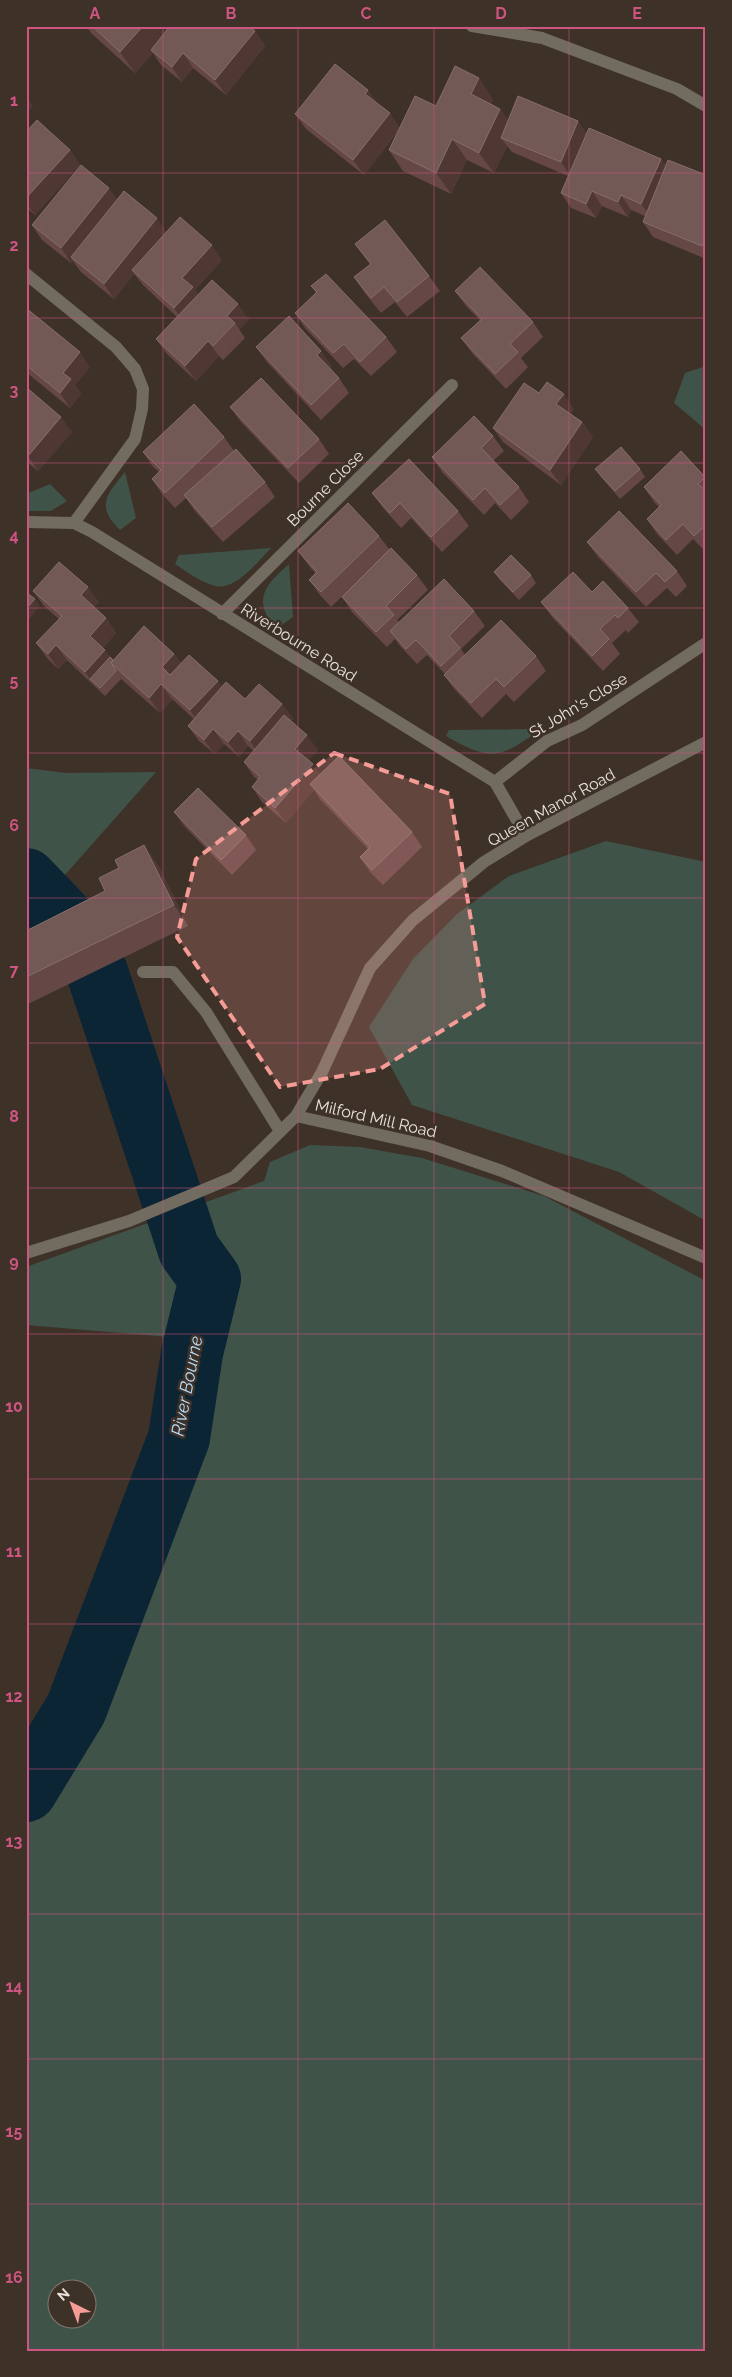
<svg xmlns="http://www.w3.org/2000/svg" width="732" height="2377" font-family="Raleway,sans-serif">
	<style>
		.green { fill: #3f5348; fill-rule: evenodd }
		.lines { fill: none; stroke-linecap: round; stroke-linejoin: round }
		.river { stroke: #0c2535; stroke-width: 62 }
		.lane { stroke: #726c60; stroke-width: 12 }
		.street { stroke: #726c60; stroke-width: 12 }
		.wall { fill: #654846 }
		.shaded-wall { fill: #4f3833 }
		.building { fill: #735956; stroke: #866e6b }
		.marked { fill: #f59c96; fill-opacity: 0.2; stroke: #f59c96; stroke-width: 4; stroke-dasharray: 10 6; stroke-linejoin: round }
		.grid { fill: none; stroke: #ce5481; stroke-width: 1; stroke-opacity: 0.55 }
		.labels { text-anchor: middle; stroke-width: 5; stroke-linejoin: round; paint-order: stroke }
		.street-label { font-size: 16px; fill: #e9e1db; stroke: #3e3128 }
		.water-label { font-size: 18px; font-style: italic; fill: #b6defc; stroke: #3e3128 }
		.neatline { fill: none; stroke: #ce5481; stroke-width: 2 }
		.grid-label { font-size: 16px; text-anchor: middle; font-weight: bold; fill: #ce5481 }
	</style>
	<rect width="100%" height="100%" fill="#3e3128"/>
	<path class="green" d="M706,366v64l-32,-27 11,-30z
		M125,472l11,46 -16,12c-25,-24 -13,-36 5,-58z
		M50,484l17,17 -16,10h-25v-17z
		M271,548c-14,14 -37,46 -59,37 -13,-4 -26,-14 -37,-21l4,-9z
		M289,564l4,53 -17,12c-24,-29 -12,-43 13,-65z
		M541,729c-41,30 -50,33 -95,7l3,-6z
		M26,768l40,5 90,-1 -130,147z
		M606,841l100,21v359l-87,-49 -207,-67 -43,-78 44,-68 44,-45 52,-38z
		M310,1145l50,2 62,11 122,38 162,85v1070h-680v-523l105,-198 86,-289 -191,-16v-58l238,-86 6,-19zM58,2290h30v30h-30z"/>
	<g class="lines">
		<path class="river" d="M26,879l48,50
			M26,1791l50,-82 103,-271 13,-85 18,-74 -21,-29 -92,-278"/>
		<path class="lane" d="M143,972h30l33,40 74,119"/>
		<path class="street" d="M472,26l70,12 135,51 29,17
			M26,274l90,73 19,22 8,20 -1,20 -7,30 -61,84
			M26,522l48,1 18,9 403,250 31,54
			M222,614l230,-229
			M495,782l52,-41 35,-16 124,-82
			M296,1116l134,30 72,25 204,87
			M26,1253l103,-32 105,-44 62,-61 26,-44 48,-104 43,-48 71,-58 42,-26 180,-94"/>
	</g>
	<path class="wall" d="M86,26h163l6,5 10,15 -39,49 -33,-27 -11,14 -21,-17 -8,-12 -18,20 -44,-40z
		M493,99l-2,5 9,5 8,11 79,13 74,26 5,7 40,9v84l-53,-22 -10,-15 2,-6 -14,-6 -3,7 -26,-11 -6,12 -25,-10 -10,-15 7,-17 -56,-24 -5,-6 -13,27 -27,-13 -16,34 -48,-23 -14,-21 9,-19 -34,44 -58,-46 -11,-15 84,-9 21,23 36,-22z
		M26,126l3,3 41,21 10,15 -45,50 -9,-8z
		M117,199l50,33 55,28 -27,30 3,4 51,25 -10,10 6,9 -22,22 -4,-4 -23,25 -29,-27 -11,-15 21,-22 -34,-32 -9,-11 -20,25 -33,-27 -8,-11 -2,2 -29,-23 -10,-15z
		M355,244l74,32 11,15 -33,26 -12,-15 -14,11 -17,-21 -10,-15 16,-13z
		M311,286l75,51 11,15 -26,24 -17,-17 -11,9 -38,-40 -10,-15 21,-20z
		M455,291l78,31 10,15 -22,21 7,9 -22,22 -34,-36 -11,-15 19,-18 -14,-14z
		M26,308l64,59 -15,18 6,9 -11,14 -44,-36z
		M256,347l76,19 -2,2 9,10 10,15 -28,27 -54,-58z
		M26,387l46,45 -34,39 -12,-10z
		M539,393l35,16 -3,5 11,8 11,15 -32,48 -58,-43 -10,-14z
		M230,407l89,32 10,15 -30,29 -58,-61z
		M493,436l11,15 -11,10 26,26 10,15 -18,18 -16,-17 -11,12 -42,-43 -10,-15z
		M224,437l10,14 31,31 10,15 -52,45 -29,-32 -8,-12 -11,10 -13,-14 -10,-15 7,-7 -6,-5 -10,-15z
		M681,451l25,27v72l-1,1 -12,-12 -16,16 -20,-21 -10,-15 12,-12 -5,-5 -10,-15z
		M595,469h45l5,8 -25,22 -19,-22z
		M372,493l86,18 11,15 -27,26 -31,-34 -10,10 -18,-20z
		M379,536l11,14 27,25 11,15 -31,30 2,2 75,-11 11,15 -24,23 4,6 71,1 10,15 -32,31 -8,-8 -24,24 -27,-28 -11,-15 1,-1 -18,-19 -10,9 -17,-18 -5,-7 -8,8 -35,-35 -10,-15 10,-10 -21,20 -11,-12 -11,-15 6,-7 -6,-7 -11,-15z
		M587,542l90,29 10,15 -11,11 -9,-9 -21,19 -48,-50z
		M494,572l37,3 5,8 -17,17 -20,-21z
		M33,591l66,11 -5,5 12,11 10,15 -13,15 10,12 61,-6 7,9 64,36 37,5 11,15 -2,1 27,30 -10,10 12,14 92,58 10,15 -39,38 -13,-13 -10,-15 8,-8 -48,-50 -6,-9 -28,33 -24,-21 -10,-15 6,-7 -4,-3 -10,-15 10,-11 -6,-5 -9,11 -15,-13 -9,10 -16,-13 -11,-15 6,-7 -22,-20 -12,14 -39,-34 -16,17 -38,-36 -9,9 -11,-11 -11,-15 23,-24 -15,-13z
		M592,592l36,16 11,14 -11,11 -2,-3 -14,13 8,11 -17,17 -51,-54 -11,-15z
		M174,812l72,23 10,15 -24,25 -47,-48z
		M159,866l29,60 -162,79v-74l79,-40 14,-23z"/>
	<path class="shaded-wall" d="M143,26h33l-25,24 2,3 -18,20 -15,-21z
		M255,31l10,15 -39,49 -11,-15z
		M183,53l10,15 -11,14 -10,-15z
		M479,78l14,21 -8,16 -14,-21z
		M368,90l11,15 -14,-11z
		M26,96l7,10 -7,8z
		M500,109l15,20 -14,9 6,8 -13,27 -15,-20z
		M390,113l10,15 -36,47 -11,-15z
		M578,121l11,15 -18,41 -10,-15z
		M452,139l15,21 -16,34 -15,-21z
		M70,150l10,15 -45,50 -9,-12v-5z
		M661,159l10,15 -19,45 -11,-15z
		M109,188l11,15 -49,54 2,4 -2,2 -10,-15z
		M592,191l10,15 -6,12 -10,-14z
		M621,195l10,15 -3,7 -10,-15z
		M157,218l10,15 -35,37 2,4 -20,25 -10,-15z
		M706,237v15l-4,-6z
		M212,245l10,15 -27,30 8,12 -19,21 -10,-15 8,-30z
		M238,304l11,15 -10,10 -4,-6 -8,-7z
		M208,341l11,15 -23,25 -11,-15z
		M321,351l11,15 -4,4 -11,-15z
		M80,352l10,15 -15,18 6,9 -11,14 -10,-15 3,-20z
		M564,394l10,15 -7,10 -11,-15z
		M61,417l11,15 -34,39 -10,-15z
		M582,422l11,15 -32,48 -11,-15z
		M88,587l11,15 -7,8 -11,-15z
		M35,599l5,7 -14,17v-14z
		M106,618l10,15 -16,18 -10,-15z
		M56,645l11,15 -9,9 -10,-15z
		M105,650l11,15 -5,-2 -21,16 6,8 -11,-15z
		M174,654l11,15 -12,13 -11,-15z
		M218,681l10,15 -28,29 -10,-15z
		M161,684l11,15 -12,14 -11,-15z
		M282,704l11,15 -33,37 -10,-15z
		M213,729l11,15 -9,10 -11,-14z
		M238,731l10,15 -9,11 -11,-15z
		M307,735l11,15 -12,14 -11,-15z
		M313,764l10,15 -13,5 4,6 -28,33 -11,-15z
		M144,845l15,21 29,60 -14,-21z"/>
	<path class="building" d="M92,26h51l-23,26z
		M170,26h79l6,5 -40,49 -32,-27 -11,14 -21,-17z
		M335,64l33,26 -3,4 25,19 -37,47 -58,-46z
		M455,66l24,12 -8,16 29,15 -21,44 -27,-14 -16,34 -47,-23 26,-54 21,10z
		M518,96l60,25 -17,41 -60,-24z
		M37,120l33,30 -44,48v-66z
		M589,128l72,31 -20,45 -20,-9 -3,7 -26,-11 -6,13 -25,-11z
		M668,160l38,15v62l-4,9 -59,-24z
		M81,165l28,23 -48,60 -29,-23z
		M124,191l33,27 -53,66 -33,-27z
		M180,217l32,28 -30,33 11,9 -19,21 -42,-38z
		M385,220l44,56 -32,26 -13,-15 -13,11 -17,-21 17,-13 -16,-20z
		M480,267l53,55 -23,22 8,8 -23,22 -34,-36 21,-19 -27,-28z
		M326,274l60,63 -26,25 -16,-18 -11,9 -38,-40 22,-21 -6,-6z
		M212,280l26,24 -11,12 8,7 -22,23 -5,-5 -23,25 -29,-27z
		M26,308l54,44 -17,21 8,6 -11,14 -34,-28z
		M289,316l32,35 -4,4 22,23 -28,27 -55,-58z
		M261,378l58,61 -31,29 -58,-61z
		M547,382l17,12 -8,10 26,18 -32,48 -57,-42 31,-45 15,10z
		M26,387l35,30 -33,39 -2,-1z
		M194,404l30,33 -59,56 -13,-14 9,-9 -18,-18z
		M474,416l19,20 -12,12 38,39 -19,18 -15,-17 -12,12 -41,-43z
		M621,447l19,22 -25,22 -20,-22z
		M236,449l29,33 -53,45 -28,-32z
		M681,451l24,26 -7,7 8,7v34l-12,11 -11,-12 -17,16 -19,-21 14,-14 -17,-18z
		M409,459l49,52 -27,26 -31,-34 -10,10 -18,-20z
		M348,503l31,33 -58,56 -12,-12 8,-8 -19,-21z
		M619,511l58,60 -12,11 -9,-9 -20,19 -49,-50z
		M391,548l26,27 -31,31 8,9 -18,17 -34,-35z
		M511,555l20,20 -18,17 -19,-20z
		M59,562l29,25 -7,8 25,23 -16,18 15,14 -20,22 -29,-27 -8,9 -12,-11 26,-27 -29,-25z
		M573,572l19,20 11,-11 25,27 -10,10 -3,-3 -15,14 9,10 -17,17 -51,-54z
		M444,579l30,32 -25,25 11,12 -19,18 -25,-26 -10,9 -16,-18z
		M26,592l9,7 -9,10z
		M501,620l35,36 -32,31 -8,-8 -25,24 -27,-28z
		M144,626l30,28 -12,13 8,8 19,-20 29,26 -28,29 -29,-26 -12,14 -38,-35z
		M110,657l3,3 -2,3 5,8 -16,17 -10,-9z
		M226,682l19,17 14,-15 23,20 -32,37 -12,-10 -10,11 -15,-13 -9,11 -16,-14z
		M284,715l23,20 -12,14 18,15 -38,44 -23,-21 8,-10 -16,-15z
		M339,756l73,76 -40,38 -12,-13 10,-10 -60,-63z
		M198,788l48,47 -25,25 -47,-48z
		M144,845l30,60 -148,72v-46l79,-40 -6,-13 20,-10 -4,-8z"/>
	<path class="marked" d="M334,753l116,41 35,210 -105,65 -100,18 -103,-150 19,-78z"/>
	<path class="grid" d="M163,26v2325M298,26v2325M434,26v2325M569,26v2325M26,173h680M26,318h680M26,463h680M26,608h680M26,753h680M26,898h680M26,1043h680M26,1188h680M26,1334h680M26,1479h680M26,1624h680M26,1769h680M26,1914h680M26,2059h680M26,2204h680"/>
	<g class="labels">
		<g class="street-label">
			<text transform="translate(325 488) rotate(-45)" y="6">Bourne Close</text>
			<text transform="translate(299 642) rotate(32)" y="6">Riverbourne Road</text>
			<text transform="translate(578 705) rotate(-31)" y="6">St John's Close</text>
			<text transform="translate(551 807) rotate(-29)" y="6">Queen Manor Road</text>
			<text transform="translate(376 1118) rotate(13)" y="6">Milford Mill Road</text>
		</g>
		<g class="water-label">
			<text transform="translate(187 1386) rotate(-79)" y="6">River Bourne</text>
		</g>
	</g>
	<rect width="732" height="2377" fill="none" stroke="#3e3128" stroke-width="55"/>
	<g transform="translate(72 2304) rotate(318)"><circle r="24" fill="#3e3128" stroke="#827770"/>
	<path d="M0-4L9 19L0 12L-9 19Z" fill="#f59c96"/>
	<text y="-8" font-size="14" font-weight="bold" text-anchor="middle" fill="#e9e1db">N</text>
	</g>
	<rect x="28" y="28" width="676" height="2322" class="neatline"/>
	<g class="grid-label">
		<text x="95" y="19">A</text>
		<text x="231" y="19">B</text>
		<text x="366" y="19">C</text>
		<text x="501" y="19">D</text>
		<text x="637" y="19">E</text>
		<text x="14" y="106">1</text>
		<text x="14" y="251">2</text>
		<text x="14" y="396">3</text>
		<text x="14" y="541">4</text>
		<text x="14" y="686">5</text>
		<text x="14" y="831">6</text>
		<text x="14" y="976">7</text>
		<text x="14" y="1122">8</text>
		<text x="14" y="1267">9</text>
		<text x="14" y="1412">10</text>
		<text x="14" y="1557">11</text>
		<text x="14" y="1702">12</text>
		<text x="14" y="1847">13</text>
		<text x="14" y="1992">14</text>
		<text x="14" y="2137">15</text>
		<text x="14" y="2283">16</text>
	</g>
</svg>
